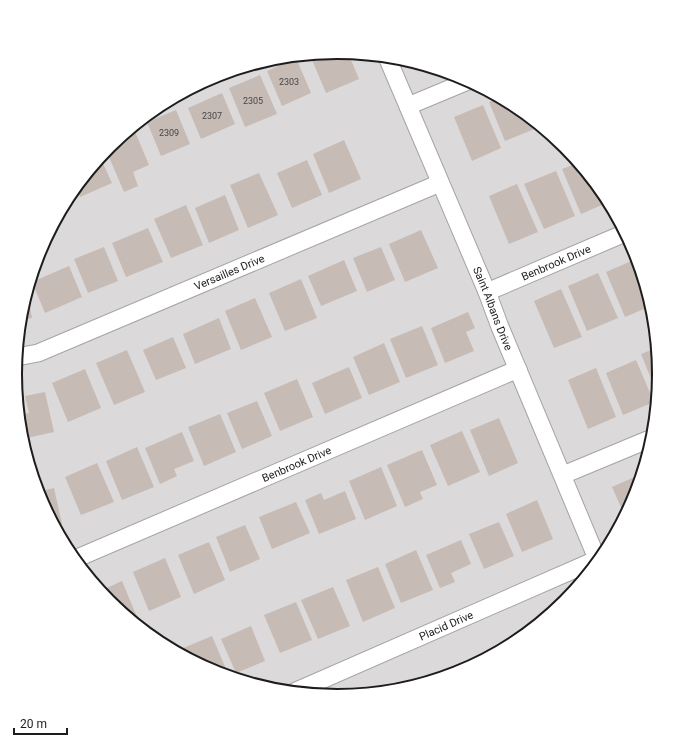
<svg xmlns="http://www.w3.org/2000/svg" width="674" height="748" font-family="Roboto,sans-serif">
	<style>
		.residential { fill: #dbd9da }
		.building { fill: #c7bbb5 }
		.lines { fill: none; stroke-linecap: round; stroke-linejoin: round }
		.minor-casing { stroke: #a4a4a4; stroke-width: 19 }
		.minor { stroke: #fff; stroke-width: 17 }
		.labels { text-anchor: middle; stroke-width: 4; stroke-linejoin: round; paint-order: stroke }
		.number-label { font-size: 9px; fill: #484443 }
		.street-label { font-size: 11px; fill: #1d1d1d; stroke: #fff }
		.rim { fill: none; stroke: #1d1d1d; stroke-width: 2 }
	</style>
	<rect width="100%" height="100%" fill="#efe9e1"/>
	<path class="residential" d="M16 374a321 321 0 1 1 642 0a321 321 0 1 1-642 0Z"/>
	<path class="building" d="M337,52l11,1 11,26 -33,14 -16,-38z
		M296,58l15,35 -29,13 -15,-35z
		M260,75l17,39 -32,13 -16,-39z
		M222,93l13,31 -34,15 -13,-31z
		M499,98l17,8 18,15 3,7 -32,13 -16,-39z
		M483,105l18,43 -29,13 -18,-44z
		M176,110l14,34 -29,12 -14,-34z
		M133,127l16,38 -16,7 5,14 -14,6 -18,-42 3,-4z
		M344,140l17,39 -32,14 -16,-39z
		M100,157l12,26 -32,14 -4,-10z
		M307,160l15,35 -30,13 -15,-35z
		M578,163l27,32 4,7 -28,12 -19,-45z
		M556,171l19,45 -31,13 -20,-45z
		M259,173l19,42 -30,13 -18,-43z
		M517,184l21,48 -29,12 -20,-48z
		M225,195l14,35 -30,13 -14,-35z
		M186,205l17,40 -32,13 -17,-39z
		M148,228l15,34 -37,15 -14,-34z
		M421,230l17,38 -33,14 -16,-38z
		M104,247l14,34 -30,12 -14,-34z
		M381,247l14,33 -28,12 -14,-34z
		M636,259l15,47 -26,11 -19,-45z
		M344,260l13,31 -36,15 -13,-30z
		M69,266l13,31 -37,16 -13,-31z
		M598,273l20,45 -31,13 -19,-45z
		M301,279l16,39 -32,13 -16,-38z
		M561,289l21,48 -28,11 -20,-47z
		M27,293l5,25 -12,2 1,-9z
		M255,298l17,39 -31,13 -16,-39z
		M468,312l7,16 -9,4 8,19 -29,12 -14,-35z
		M219,318l12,31 -36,15 -12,-30z
		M422,326l16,39 -32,13 -16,-39z
		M173,337l13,31 -30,12 -13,-30z
		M384,343l16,39 -31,13 -16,-38z
		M656,348l3,26 -2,19 -16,-39z
		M127,350l18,42 -31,13 -18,-42z
		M636,360l18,42 -31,13 -17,-42z
		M349,367l13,31 -37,16 -13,-31z
		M596,368l20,49 -28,12 -20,-49z
		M85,369l16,39 -33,14 -16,-39z
		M297,379l16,38 -33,14 -16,-38z
		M45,392l9,40 -32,7 -3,-24 10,-2 -4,-17z
		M257,401l15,35 -30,13 -15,-36z
		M220,414l16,38 -32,14 -16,-39z
		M499,418l19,45 -29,13 -19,-46z
		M462,431l18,41 -32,14 -18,-41z
		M182,432l12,29 -20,8 3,7 -17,8 -15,-36z
		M137,447l17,40 -32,13 -16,-39z
		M422,450l15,35 -17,7 3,7 -18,8 -18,-42z
		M97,463l17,39 -33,13 -16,-38z
		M381,467l16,39 -32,14 -16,-39z
		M639,475l2,2 -7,20 -9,19 -13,-29z
		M54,488l8,36 -7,1 -16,-28 -1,-5z
		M345,491l11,28 -37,15 -14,-34 16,-7 3,7z
		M537,500l16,39 -31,13 -16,-38z
		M296,502l14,31 -38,16 -13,-32z
		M499,522l15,34 -30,13 -15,-35z
		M245,525l15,34 -30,13 -14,-35z
		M461,540l10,24 -20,9 4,9 -15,6 -14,-33z
		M209,542l16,38 -31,14 -16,-39z
		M416,550l17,40 -32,13 -16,-39z
		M165,558l16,39 -32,14 -16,-39z
		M378,567l17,41 -32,14 -17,-42z
		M122,581l15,36 -6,3 -22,-18 -9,-11z
		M333,587l17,39 -32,13 -17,-39z
		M296,602l16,38 -32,13 -16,-38z
		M251,626l14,35 -29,12 -15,-34z
		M532,628l-16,14 -4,2 -3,-6z
		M212,636l17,40 -15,-5 -30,-15 -3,-7z
		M498,647l2,3 -31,17 -3,-6z
		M458,666l2,5 -30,10 -1,-3z
		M415,681l1,4 -16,5 -8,1z"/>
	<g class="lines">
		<g class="minor-casing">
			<g id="minor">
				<path id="s1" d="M387,57l100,235 13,35 98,234"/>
				<path d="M408,106l60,-25"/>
				<path id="s2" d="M487,292l138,-59"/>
				<path id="s3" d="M17,357l21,-4 402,-170"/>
				<path d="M563,475l89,-37"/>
				<path id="s4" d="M75,559l443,-190"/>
				<path id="s5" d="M294,692l304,-133"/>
			</g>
		</g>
		<use href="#minor" class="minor"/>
	</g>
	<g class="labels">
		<g class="number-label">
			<text x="289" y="85">2303</text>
			<text x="253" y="104">2305</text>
			<text x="212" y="119">2307</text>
			<text x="169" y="136">2309</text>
		</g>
		<g class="street-label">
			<text dy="4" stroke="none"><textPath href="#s2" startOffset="75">Benbrook Drive</textPath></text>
			<text dy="4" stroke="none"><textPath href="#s3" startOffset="229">Versailles Drive</textPath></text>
			<text dy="4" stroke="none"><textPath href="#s1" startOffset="273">Saint Albans Drive</textPath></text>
			<text dy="4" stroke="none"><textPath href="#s4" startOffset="241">Benbrook Drive</textPath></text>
			<text dy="4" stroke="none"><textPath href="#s5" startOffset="166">Placid Drive</textPath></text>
		</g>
	</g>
	<path d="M0 0H674V748H0ZM22 374a315 315 0 1 1 630 0a315 315 0 1 1-630 0Z" fill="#fff" fill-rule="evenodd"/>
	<path class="rim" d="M22 374a315 315 0 1 1 630 0a315 315 0 1 1-630 0Z"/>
	<path d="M14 728v6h53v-6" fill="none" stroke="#1d1d1d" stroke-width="2"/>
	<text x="20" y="728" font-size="12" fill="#1d1d1d" stroke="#ffffff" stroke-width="3" paint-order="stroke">20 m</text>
</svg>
